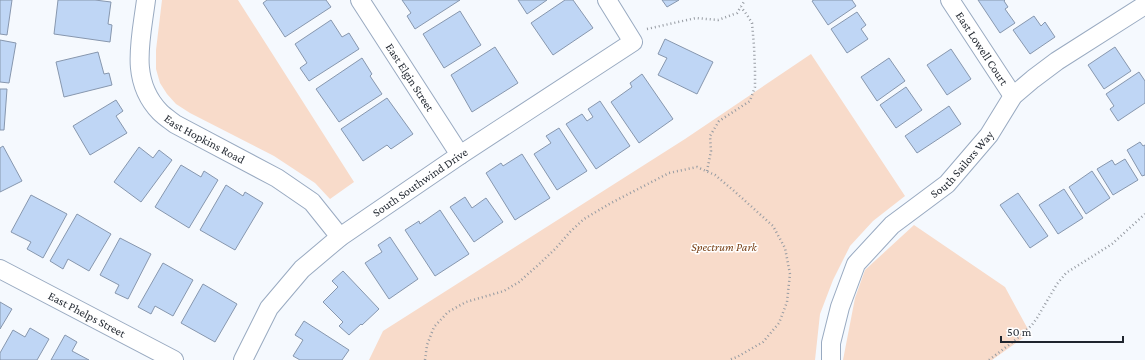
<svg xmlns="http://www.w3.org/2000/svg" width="1145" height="360" font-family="'Crimson Pro',serif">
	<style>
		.green { fill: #f8dbca }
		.building { fill: #bfd6f5; stroke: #8797ae }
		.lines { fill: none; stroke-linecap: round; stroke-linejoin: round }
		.street-casing { stroke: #99aac1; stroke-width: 20 }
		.path { stroke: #969ba2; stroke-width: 2.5; stroke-dasharray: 1 3; stroke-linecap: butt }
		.street { stroke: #fff; stroke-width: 18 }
		.labels { text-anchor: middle; stroke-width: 3; stroke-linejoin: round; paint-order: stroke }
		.street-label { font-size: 12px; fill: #1f252e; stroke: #fff }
		.park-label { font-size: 12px; font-style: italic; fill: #7c451c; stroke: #fff }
	</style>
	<rect width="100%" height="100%" fill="#f5f9fe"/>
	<path class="green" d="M162,0h76l116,182 -24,17 -15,-16 -41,-27 -84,-43 -14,-9 -9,-10 -7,-11 -4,-14v-19z
		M811,54l94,142 -32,25 -23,25 -17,34 -13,34 -5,46h-446l14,-29 302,-192z
		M914,225l91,62 25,46 -38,27h-149l12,-62 10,-28z"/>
	<path class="building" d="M0,0h12l-5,35 -7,-1z
		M58,0h37l16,2 -3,22 4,1 -2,17 -56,-8z
		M267,0h59l5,7 -46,30 -22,-34z
		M402,0h58l-45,29 -8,-13 4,-3z
		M518,0h29l-20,14z
		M565,0h8l20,28 -40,27 -22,-32z
		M662,0h17l-12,7z
		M814,0h38l4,6 -28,19 -16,-24z
		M978,0h27l-1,1 4,6 -3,2 10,14 -15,10z
		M460,11l21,34 -37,23 -21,-34z
		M857,12l9,13 -5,4 7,10 -21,14 -16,-24z
		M1034,16l7,10 4,-4 10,15 -25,17 -17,-24z
		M331,20l11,17 7,-4 10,16 -50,32 -9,-13 7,-5 -12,-19z
		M665,39l48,23 -16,32 -39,-19 9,-17 -9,-4z
		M0,40l16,3 -7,40 -9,-1z
		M495,47l23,36 -46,29 -21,-37z
		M1115,47l16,24 -27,18 -16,-24z
		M951,49l20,30 -24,16 -20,-30z
		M98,52l6,22 5,-1 3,12 -48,12 -8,-35z
		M362,58l10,16 -2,2 12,18 -43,28 -23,-33z
		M889,58l16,23 -28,20 -16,-24z
		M1139,72l6,9v22l-27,18 -8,-12 4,-3 -8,-12z
		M642,74l31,45 -34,24 -28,-41 21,-15 -2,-4z
		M906,87l16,23 -26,18 -16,-23z
		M0,89h7l-3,41h-4z
		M387,98l26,36 -22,15 -4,-4 -24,16 -22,-32z
		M116,100l7,11 -7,5 11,17 -37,22 -17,-29z
		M600,101l30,45 -34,23 -30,-45 16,-10 5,7 6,-4 -5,-8z
		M949,106l12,18 -44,29 -12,-17z
		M559,128l28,43 -30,19 -23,-36 17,-11 -5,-7z
		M1140,142l3,4 2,-1v30l-3,1 -15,-26z
		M3,146l19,35 -22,11v-44z
		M139,147l14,11 6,-8 13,10 -31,42 -27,-20z
		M522,154l28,44 -35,22 -29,-47 15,-10 2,3z
		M1125,159l13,21 -25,15 -16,-26 15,-9 3,5z
		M181,165l20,12 3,-6 14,9 -29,48 -34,-21z
		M1092,171l18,27 -24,16 -17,-27z
		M226,185l17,11 2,-4 18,11 -28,47 -35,-20z
		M1064,189l19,29 -25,16 -19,-29z
		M1018,193l30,43 -18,12 -30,-43z
		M31,195l36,19 -24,44 -16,-9 4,-7 -20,-10z
		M465,197l7,11 14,-10 17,24 -29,20 -24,-35z
		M440,210l29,44 -34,22 -30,-46 14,-9 1,3z
		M77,214l34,20 -22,37 -21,-12 -5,10 -13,-8z
		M390,237l28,42 -29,20 -24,-36 17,-11 -4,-7z
		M120,238l31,16 -23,45 -13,-6 4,-8 -19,-10z
		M163,263l30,17 -20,36 -18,-10 -4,8 -13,-7z
		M343,271l36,38 -17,16 -1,-1 -12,11 -10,-9 4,-4 -20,-20 15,-15 -6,-6z
		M203,284l34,20 -22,38 -34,-19z
		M0,302l12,7 -12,20z
		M304,321l45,29 -7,10h-42l-7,-4 10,-16 -8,-5z
		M30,328l19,11 -12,21h-37v-7l13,-23 12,7z
		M65,335l12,7 -5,9 17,9h-38z"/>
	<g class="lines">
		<g class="street-casing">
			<g id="street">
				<path id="s1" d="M146,0c-5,40 -17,80 14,112 5,5 10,8 15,12l102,54 35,24 28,35"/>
				<path id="s2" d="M360,0l100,155"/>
				<path id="s3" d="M950,0l63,96"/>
				<path id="s4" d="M0,269l174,91"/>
				<path id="s5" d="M243,360l26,-52 33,-39 38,-32 120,-82 173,-113 -26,-42"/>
				<path id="s6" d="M831,360v-17l9,-36 16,-43 36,-39 55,-41 42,-49 24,-39 20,-17 24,-18 88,-56"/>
			</g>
		</g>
		<path class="path" d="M647,29l49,-11 22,2 19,-7 8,-13
			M707,171l4,-20 -1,-15 9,-15 31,-20 5,-14v-17l-1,-24 -2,-23 -5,-8 -6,-8
			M425,360l2,-15 7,-18 14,-15 18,-10 38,-11 15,-9 18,-16 18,-17 15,-17 14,-13 27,-16 58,-30 28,-6 18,8 18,15 40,36 12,22 5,26 -3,28 -8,21 -16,19 -26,15 -8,3
			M989,360l25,-19 18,-16 5,-7 20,-34 9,-11 46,-29 33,-30"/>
		<use href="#street" class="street"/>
	</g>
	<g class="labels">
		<g class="street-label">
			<text dy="4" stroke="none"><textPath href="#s3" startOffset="58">East Lowell Court</textPath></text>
			<text dy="4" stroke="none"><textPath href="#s2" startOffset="92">East Elgin Street</textPath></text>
			<text dy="4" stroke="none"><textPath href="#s1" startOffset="170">East Hopkins Road</textPath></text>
			<text dy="4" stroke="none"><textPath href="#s6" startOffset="246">South Sailors Way</textPath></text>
			<text dy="4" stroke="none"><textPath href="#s5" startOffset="256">South Southwind Drive</textPath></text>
			<text dy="4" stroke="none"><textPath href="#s4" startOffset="98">East Phelps Street</textPath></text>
		</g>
		<g class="park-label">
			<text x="724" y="251">Spectrum Park</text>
		</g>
	</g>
	<path d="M1001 336v6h122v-6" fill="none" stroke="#1f252e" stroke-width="2"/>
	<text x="1007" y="336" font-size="12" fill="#1f252e" stroke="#ffffff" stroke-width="3" paint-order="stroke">50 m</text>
</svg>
